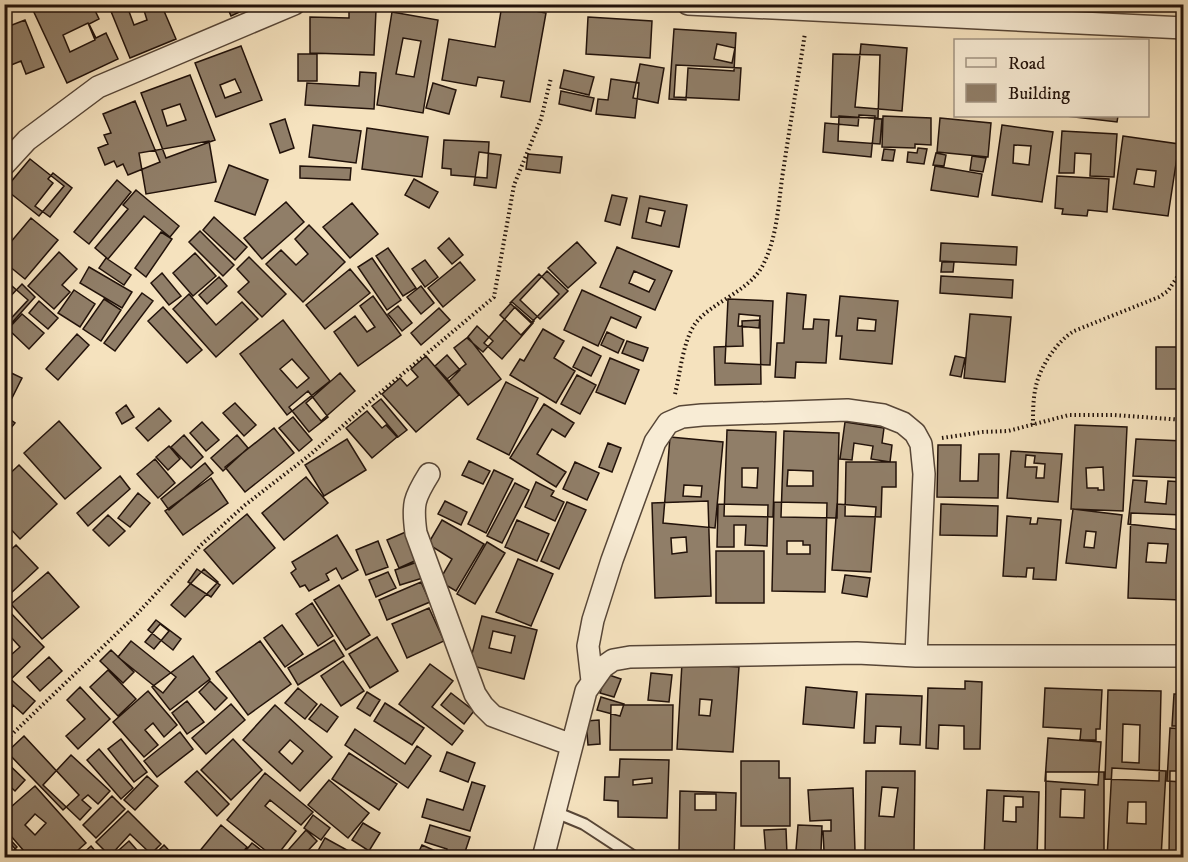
<svg xmlns="http://www.w3.org/2000/svg" width="1188" height="862" font-family="'IM FELL DW Pica',serif">
	<style>
		.building { fill: #907e68; stroke: #22120a; stroke-width: 1.5; fill-rule: evenodd }
		.lines { fill: none; stroke-linecap: round; stroke-linejoin: round }
		.service-casing { stroke: #574637; stroke-width: 14 }
		.minor-casing { stroke: #574637; stroke-width: 24 }
		.path { stroke: #22120a; stroke-width: 4; stroke-dasharray: 1.5 3; stroke-linecap: butt }
		.service { stroke: #f8ecd5; stroke-width: 10 }
		.minor { stroke: #f8ecd5; stroke-width: 21 }
	</style>
	<rect width="100%" height="100%" fill="#f5e2be"/>
	<filter id="stains"><feTurbulence type="fractalNoise" baseFrequency=".00333" numOctaves="4"/><feColorMatrix values="0 0 0 0 .2 0 0 0 0 .09 0 0 0 0 .02 0 0 0 .5 -.17"/></filter>
	<radialGradient id="worn" r=".72"><stop offset=".6" stop-color="#630" stop-opacity="0"/><stop offset="1" stop-color="#630" stop-opacity=".3"/></radialGradient>
	<path class="building" d="M40,4h52l7,15 -10,5 7,14 10,-5 12,26 -51,24 -35,-75zM88,23l7,17 -25,12 -7,-17z
		M108,4h22l-3,2 7,19 13,-5 -5,-16h19l15,35 -46,19z
		M226,4h31l-26,12z
		M502,5l44,8 -16,89 -29,-5 3,-16 -26,-4 -2,9 -34,-6 7,-41 46,8z
		M349,9l27,1 -2,45 -64,-2v-36l39,1z
		M392,12l46,8 -15,93 -46,-8zM403,38l18,3 -7,36 -18,-3z
		M588,17l64,4 -2,37 -64,-4z
		M25,20l19,47 -18,7 -5,-13 -17,7v-40z
		M674,29l62,4 -2,38 -46,-3 -2,32 -17,-1z
		M717,44l18,4 -3,15 -18,-4z
		M861,44l46,4 -5,63 -47,-4z
		M241,46l21,54 -46,17 -21,-54zM235,79l6,13 -16,6 -5,-13z
		M298,54h19v27h-19z
		M833,54l47,1 -2,63 -47,-1z
		M640,64l24,4 -6,35 -25,-5z
		M676,65l65,3 -2,32 -65,-3z
		M564,70l30,7 -5,18 -29,-7z
		M360,72l16,1 -2,36 -69,-4 2,-22 52,3z
		M190,75l25,65 -49,18 -25,-65zM180,104l6,16 -19,6 -5,-16z
		M611,79l28,4 -4,35 -39,-4 2,-15 10,1z
		M433,83l23,7 -7,24 -23,-6z
		M561,91l33,7 -3,13 -32,-7z
		M135,101l25,61 -32,13 -5,-11 -6,3 -3,-6 -9,4 -7,-17 10,-4 -4,-9 7,-2 -8,-19z
		M859,115l16,1 -4,41 -48,-5 2,-29 33,3z
		M839,116l43,3 -2,25 -42,-3z
		M883,116l48,2v27l-16,-1v4l-33,-1z
		M1066,116h52l-1,6z
		M940,118l51,5 -3,34 -51,-5z
		M285,119l9,29 -14,5 -10,-29z
		M313,125l48,6 -5,32 -47,-6z
		M1002,125l51,7 -11,70 -50,-7zM1014,145l17,1 -2,19 -16,-2z
		M367,128l61,9 -6,40 -60,-8z
		M1062,131l55,3 -3,43 -24,-1 1,-22 -16,-1 -1,20h-15z
		M1123,136l56,8 -11,72 -55,-7zM1137,169l19,2 -2,16 -20,-3z
		M444,140l45,2 -2,36 -36,-3v-6l-9,-1z
		M209,141l7,41 -70,12 -7,-41z
		M918,148l9,1 -3,15 -17,-2 1,-10 9,1z
		M884,149l11,1 -2,11 -11,-1z
		M479,152l22,3 -5,33 -22,-3z
		M936,153l10,2 -2,11 -11,-1z
		M528,154l34,3 -2,16 -34,-4z
		M972,156l14,2 -3,14 -13,-2z
		M30,159l34,27 -25,30 -34,-27z
		M229,165l39,15 -13,35 -40,-14z
		M300,166l51,2 -1,12 -50,-2z
		M935,166l47,8 -4,23 -47,-7z
		M53,173l19,15 -22,29 -15,-11 18,-23 -5,-4z
		M1057,176l52,3 -2,33 -19,-2 -1,6 -25,-2 1,-5 -8,-1z
		M414,179l24,13 -9,16 -24,-13z
		M117,180l14,12 -42,52 -15,-12z
		M136,190l43,36 -9,11 -26,-21 -36,43 -13,-11 33,-39 -5,-4z
		M612,195l15,3 -7,27 -15,-4z
		M640,196l47,9 -8,42 -47,-9zM649,208l16,3 -4,15 -15,-4z
		M286,202l18,20 -42,37 -18,-21z
		M352,203l26,31 -28,24 -27,-31z
		M214,217l33,30 -12,13 -32,-30z
		M31,218l27,22 -33,39 -21,-17v-12z
		M309,225l36,37 -42,40 -37,-38 15,-14 15,15 12,-11 -13,-15z
		M200,231l34,34 -11,11 -34,-34z
		M161,232l11,7 -26,38 -11,-9z
		M449,238l14,17 -11,9 -14,-16z
		M577,242l19,21 -28,25 -20,-20z
		M941,243l76,4 -1,18 -76,-4z
		M617,247l55,24 -17,39 -55,-23zM634,271l21,9 -6,12 -20,-9z
		M388,248l28,40 -13,8 -27,-40z
		M59,252l18,17 -15,16 8,7 -16,17 -26,-23z
		M195,253l21,23 -23,20 -20,-23z
		M249,257l37,37 -24,23 -24,-25 11,-10 -12,-13z
		M106,258l25,17 -7,10 -25,-17z
		M372,258l29,42 -14,10 -29,-43z
		M425,260l13,17 -13,10 -13,-18z
		M460,262l15,18 -32,27 -15,-19z
		M942,262h12l-1,10h-12z
		M89,267l43,25 -10,16 -42,-25z
		M350,269l20,24 -45,36 -19,-24z
		M547,271l21,20 -28,28 -20,-19z
		M162,273l19,23 -12,9 -18,-22z
		M539,274l20,20 -28,29 -21,-20z
		M941,276l72,4 -1,18 -72,-5z
		M219,277l8,9 -20,18 -8,-9z
		M4,279l24,21 -24,26v-21l5,-4 -5,-4z
		M22,284l13,13 -27,30 -4,-3v-21z
		M421,286l13,17 -13,11 -14,-17z
		M74,290l21,14 -15,23 -22,-14z
		M582,290l59,27 -5,11 -25,-11 -13,29 -34,-16z
		M142,293l11,8 -38,50 -11,-8z
		M787,293l19,2 -3,34h10l1,-10 15,1 -3,43 -30,-1 -1,16 -20,-1 2,-34h7z
		M189,294l27,31 26,-23 16,17 -42,38 -43,-48z
		M373,296l28,39 -43,31 -24,-34 21,-16 12,16 8,-5 -15,-21z
		M840,296l58,5 -6,63 -52,-5 2,-23h-6zM858,318l18,2 -1,11 -18,-1z
		M104,299l17,11 -20,31 -18,-12z
		M728,299l45,2 -3,64 -45,-2zM739,314l21,2 -1,12 -21,-2z
		M39,301l19,17 -10,11 -19,-16z
		M512,302l22,19 -13,14 -21,-20z
		M398,306l14,17 -10,8 -14,-17z
		M163,307l39,43 -15,13 -39,-42z
		M515,307l18,16 -31,36 -18,-16z
		M439,308l11,12 -29,25 -10,-12z
		M22,314l22,19 -15,16 -21,-20z
		M970,314l41,3 -6,65 -41,-4z
		M283,320l47,61 -43,34 -47,-61zM292,359l17,19 -12,10 -17,-19z
		M760,320l1,64 -46,1 -1,-38 29,-1 -1,-25z
		M477,326l16,15 -10,11 -16,-14z
		M543,329l21,12 -10,17 21,13 -19,32 -46,-28 10,-16 4,2z
		M607,332l17,8 -6,13 -17,-8z
		M77,334l12,11 -31,35 -12,-11z
		M468,337l33,42 -33,26 -21,-26 19,-15 -12,-16z
		M627,341l21,7 -5,13 -21,-8z
		M583,347l18,9 -10,20 -18,-9z
		M1156,347h28v42h-28z
		M447,355l13,15 -11,11 -14,-15z
		M426,356l33,39 -43,37 -34,-38 18,-16 7,8 11,-9 -7,-8z
		M955,356l10,2 -4,19 -11,-2z
		M610,358l29,12 -14,34 -29,-12z
		M5,370l17,8 -10,20 -8,-4z
		M340,373l15,18 -34,30 -15,-18z
		M577,375l19,10 -16,29 -19,-10z
		M506,382l32,16 -29,57 -32,-16z
		M308,391l20,26 -19,15 -20,-25z
		M381,399l26,31 -9,7 -26,-31z
		M235,403l21,22 -12,11 -21,-23z
		M544,404l30,19 -9,14 -13,-8 -15,25 29,18 -10,15 -46,-29z
		M126,405l8,12 -12,7 -6,-11z
		M159,408l12,13 -23,20 -12,-13z
		M367,411l15,17 4,-3 11,12 -25,21 -26,-30z
		M4,415l11,8 -9,11 -2,-1z
		M293,417l19,23 -13,11 -20,-23z
		M59,421l42,47 -36,31 -41,-46z
		M202,422l17,18 -13,11 -16,-18z
		M845,422l39,6 -2,15 10,2 -2,17 -19,-3 2,-13 -19,-3 -2,17 -12,-1z
		M1075,425l52,2 -4,84 -52,-2zM1103,467l1,23h-6v-2h-11l-1,-20z
		M274,428l20,25 -49,39 -20,-25z
		M727,430l49,2 -3,85 -49,-1zM742,468h16l-1,20 -15,-1z
		M784,431l55,2 -2,85 -56,-1zM788,470l25,1v15h-26z
		M184,435l19,22 -12,11 -20,-21z
		M237,435l11,13 -25,23 -12,-13z
		M670,437l53,5 -8,86 -52,-5zM684,485l18,1 -1,11 -18,-1z
		M347,439l19,31 -42,26 -19,-31z
		M1136,439l48,2v37l-51,-2z
		M608,443l13,5 -9,24 -13,-5z
		M938,445h23l-1,36h18l1,-27h20l-1,44 -61,-1z
		M169,446l11,13 -12,11 -12,-13z
		M1011,451l51,3 -4,48 -51,-4zM1026,455l9,1 -1,7 11,1 -1,14h-8l1,-11h-12z
		M155,459l20,24 -17,15 -21,-24z
		M469,461l21,10 -7,13 -21,-9z
		M575,462l24,11 -12,27 -24,-11z
		M846,462h50v25h-14l-1,30 -36,-1z
		M205,463l8,10 -44,37 -8,-11z
		M19,465l38,39 -37,35 -16,-17v-43z
		M494,470l19,9 -27,54 -18,-9z
		M120,476l10,13 -42,37 -11,-13z
		M306,477l22,26 -44,37 -22,-27z
		M211,478l17,25 -45,32 -18,-24z
		M1133,480l14,1 -2,21 21,2 2,-23 16,1 -3,48 -53,-6z
		M536,482l18,9 -3,5 13,6 -9,19 -30,-14z
		M515,483l14,7 -27,53 -15,-7z
		M138,493l12,10 -20,24 -12,-9z
		M445,501l22,11 -6,13 -23,-11z
		M708,501l3,95 -56,2 -3,-95zM686,537l1,15 -15,2 -1,-16z
		M567,502l19,8 -27,59 -18,-8z
		M774,502l53,1 -2,89 -53,-1zM787,541h16v4h7v9h-23z
		M718,504l50,1 -1,41 -22,-1 1,-20h-12v22h-17z
		M837,504l39,3 -5,65 -39,-2z
		M941,504l57,2 -1,30 -57,-1z
		M1073,509l49,6 -6,53 -50,-5zM1086,531l10,1 -2,16 -10,-1z
		M1131,513l53,2 -2,85 -54,-2zM1148,543l20,1 -2,19 -20,-1z
		M247,514l28,34 -42,36 -29,-34z
		M108,515l17,16 -16,15 -16,-16z
		M1007,516l24,2 -1,6h7l1,-6 23,2 -5,60 -23,-1 1,-11h-7l-1,9 -23,-1z
		M442,520l42,24 -28,47 -17,-10 13,-22 -24,-15z
		M517,520l32,14 -12,27 -32,-14z
		M408,531l11,28 -20,9 -12,-28z
		M337,535l21,35 -16,9 -6,-11 -10,6 3,6 -20,11 -4,-6 -5,2 -9,-14 5,-4 -4,-7z
		M378,541l10,26 -22,8 -10,-25z
		M487,542l18,11 -30,51 -18,-10z
		M16,545l22,23 -28,26 -6,-6v-32z
		M716,551h48v52h-48z
		M518,559l35,15 -22,52 -35,-14z
		M420,561l6,16 -26,8 -5,-15z
		M197,569l23,16 -9,12 -23,-15z
		M204,569l14,13 -33,35 -14,-12z
		M48,572l31,35 -37,32 -31,-35z
		M388,572l8,16 -20,9 -7,-17z
		M845,575l25,3 -3,19 -25,-4z
		M421,582l9,20 -43,18 -8,-20z
		M339,585l31,50 -24,15 -32,-50z
		M312,603l21,33 -15,10 -22,-32z
		M4,606l40,41 -40,39v-25l16,-14 -12,-13 -4,3z
		M429,608l15,33 -37,17 -15,-34z
		M482,616l55,14 -13,49 -55,-14zM493,631l22,5 -4,17 -22,-5z
		M156,620l25,19 -8,11 -25,-20z
		M160,624l9,7 -15,18 -9,-7z
		M282,625l21,29 -18,13 -21,-29z
		M377,637l21,34 -28,17 -21,-34z
		M334,640l10,16 -46,29 -10,-17z
		M131,641l45,36 -13,16 -45,-36z
		M260,641l31,43 -43,31 -32,-43z
		M111,650l23,22 -11,11 -23,-22z
		M193,656l17,23 -40,31 -18,-23z
		M49,657l13,14 -22,20 -13,-14z
		M343,661l21,30 -23,15 -20,-30z
		M682,663l57,4 -6,85 -56,-3zM700,699l12,1 -2,16 -11,-1z
		M430,664l23,17 -21,26 31,24 -11,14 -53,-41z
		M108,670l28,29 -18,17 -28,-29z
		M651,673l21,2 -3,27 -21,-2z
		M5,674l30,27 -12,13 -19,-17z
		M606,674l15,5 -7,18 -14,-4z
		M210,681l17,17 -12,12 -16,-18z
		M965,681l17,1 -2,67h-16v-23l-25,-1 -1,24 -12,-1 2,-60 37,1z
		M80,687l30,32 -32,30 -12,-13 19,-17 -18,-19z
		M806,687l51,5 -3,36 -51,-4z
		M298,688l19,16 -12,15 -20,-16z
		M1045,688l57,2 -2,39h-4v11h-16l1,-11 -38,-2z
		M1108,690l53,1 -2,90 -54,-2zM1123,724l17,1 -1,38 -17,-1z
		M148,691l29,34 -13,12 -11,-14 -8,7 13,15 -14,12 -31,-35z
		M367,692l13,8 -10,16 -13,-8z
		M451,693l23,18 -10,13 -23,-19z
		M866,694l56,2 -2,49 -20,-1 1,-17 -25,-1 -1,17h-11z
		M1174,694h10v32h-12z
		M601,697l23,7 -4,12 -23,-6z
		M4,698l9,8 -9,10z
		M187,701l17,21 -17,12 -15,-21z
		M385,703l39,25 -12,17 -38,-24z
		M231,704l14,16 -39,34 -14,-16z
		M321,704l17,13 -11,15 -18,-13z
		M275,705l57,52 -32,34 -57,-51zM290,740l13,11 -11,13 -13,-12z
		M611,705h62l-1,45h-62z
		M599,720l1,24 -12,1 -2,-24z
		M1170,728l14,1v53l-17,-1z
		M355,729l50,35 12,-18 14,10 -23,32 -63,-43z
		M180,732l13,17 -36,28 -13,-16z
		M24,736l55,59 -16,15 -56,-58z
		M1048,738l53,4 -3,43 -53,-4z
		M121,739l26,33 -13,10 -26,-33z
		M233,739l29,31 -31,30 -30,-30z
		M99,749l34,39 -12,11 -34,-39z
		M447,752l28,11 -7,19 -28,-11z
		M349,753l48,31 -18,26 -47,-31z
		M71,755l39,36 -12,13 -10,-9 -6,5 9,8 -11,12 -37,-35z
		M620,759l49,1 -2,58 -49,-1v-16l-14,-1 1,-23h14zM652,778v5l-19,2v-5z
		M4,760l21,20 -10,11 -11,-10z
		M741,761h38v17h11v48h-49z
		M1112,768l54,3 -5,87h-54zM1128,802h18v22l-19,-1z
		M197,771l32,33 -12,12 -32,-34z
		M866,771h49l-1,81 -49,-1zM882,787l16,1 -4,29 -15,-1z
		M1170,771h14v87h-15z
		M1046,772h58v86h-59zM1061,789l24,1 -1,28 -24,-1z
		M265,773l48,39 -12,13 -31,-25 -5,6 31,25 -21,27 -48,-38z
		M147,776l11,10 -23,24 -11,-10z
		M329,780l40,33 -21,25 -40,-33z
		M472,782l13,4 -15,45 -48,-14 5,-18 36,11z
		M35,786l51,57 -17,15h-39l-26,-30v-15zM35,814l11,9 -11,12 -10,-10z
		M853,788l2,63h-31l-1,-20h8v-11l-21,1 -2,-31z
		M987,790l52,2 -2,66h-53zM1004,796l19,1v10h-7v15l-13,-1z
		M680,791l56,2 -2,65h-25v-6h-30zM695,794h21v16h-21z
		M112,796l13,13 -29,29 -13,-13z
		M128,811l33,33 -10,10 -21,-20 -20,22 -14,-14z
		M313,815l17,13 -9,12 -17,-12z
		M363,823l17,10 -11,18 -17,-11z
		M221,825l26,22 -9,11h-44z
		M430,825l40,12 -7,21h-18l2,-9 -22,-7z
		M798,825l24,1 -1,25 -25,-1z
		M786,829l1,26 -21,1 -2,-26z
		M306,830l11,11 -16,17h-20z
		M4,833l13,14 -11,11h-2z
		M4,836l19,22h-19z
		M325,838l31,17 -2,3h-40z
		M129,841l15,17h-34z
		M252,843l19,15h-24l-4,-4z
		M164,845l12,13h-25z
		M422,845l18,8 -2,5h-22z
		M91,846l10,12h-23z
		M889,853l16,1v4h-16z"/>
	<g class="lines">
		<g class="service-casing">
			<path id="service" d="M555,812l29,12 52,34"/>
		</g>
		<g class="minor-casing">
			<path id="minor" d="M688,4l496,24
				M4,165l23,-25 71,-53 196,-83
				M429,474c-15,24 -17,30 -13,59l59,161 8,12 10,10 79,29
				M592,681l-4,-35 5,-26 19,-60 43,-118 13,-19 14,-6 20,-2 145,-5 36,5 20,8 12,10 6,11 3,30 -8,182
				M543,858l43,-167 17,-24 10,-7 17,-3 227,-4 59,3h268"/>
		</g>
		<path class="path" d="M675,394c5,-20 8,-53 20,-70 16,-22 54,-32 68,-59 15,-30 15,-61 20,-93 7,-47 15,-93 22,-139
			M1033,425c0,-13 0,-27 3,-39 4,-19 21,-45 38,-55l85,-34 9,-6 16,-24
			M942,438l41,-6 25,-1 61,-16h45l70,5
			M4,742l132,-127 65,-70 44,-40 66,-51 63,-56 120,-101 20,-112 27,-66 10,-41"/>
		<use href="#service" class="service"/>
		<use href="#minor" class="minor"/>
	</g>
	<rect width="1188" height="862" fill="none" stroke="#f5e2be" stroke-width="24"/>
	<rect x="6" y="6" width="1176" height="850" fill="none" stroke="#22120a" stroke-width="3"/>
	<rect x="12" y="12" width="1164" height="838" fill="none" stroke="#22120a" stroke-width="1.5"/>
	<rect x="954" y="39" width="195" height="78" fill="#f8ecd5" stroke="#a29584" stroke-width="1.5"/>
	<rect x="966" y="58" width="30" height="9" fill="#f8ecd5" stroke="#a29584" stroke-width="1.5"/>
	<text x="1008" y="69" font-size="18" fill="#22120a">Road</text>
	<rect x="966" y="84" width="30" height="18" fill="#907e68" stroke="#a29584" stroke-width="1.5"/>
	<text x="1008" y="99" font-size="18" fill="#22120a">Building</text>
	<rect width="100%" height="100%" filter="url(#stains)"/>
	<rect width="100%" height="100%" fill="url(#worn)"/>
</svg>
